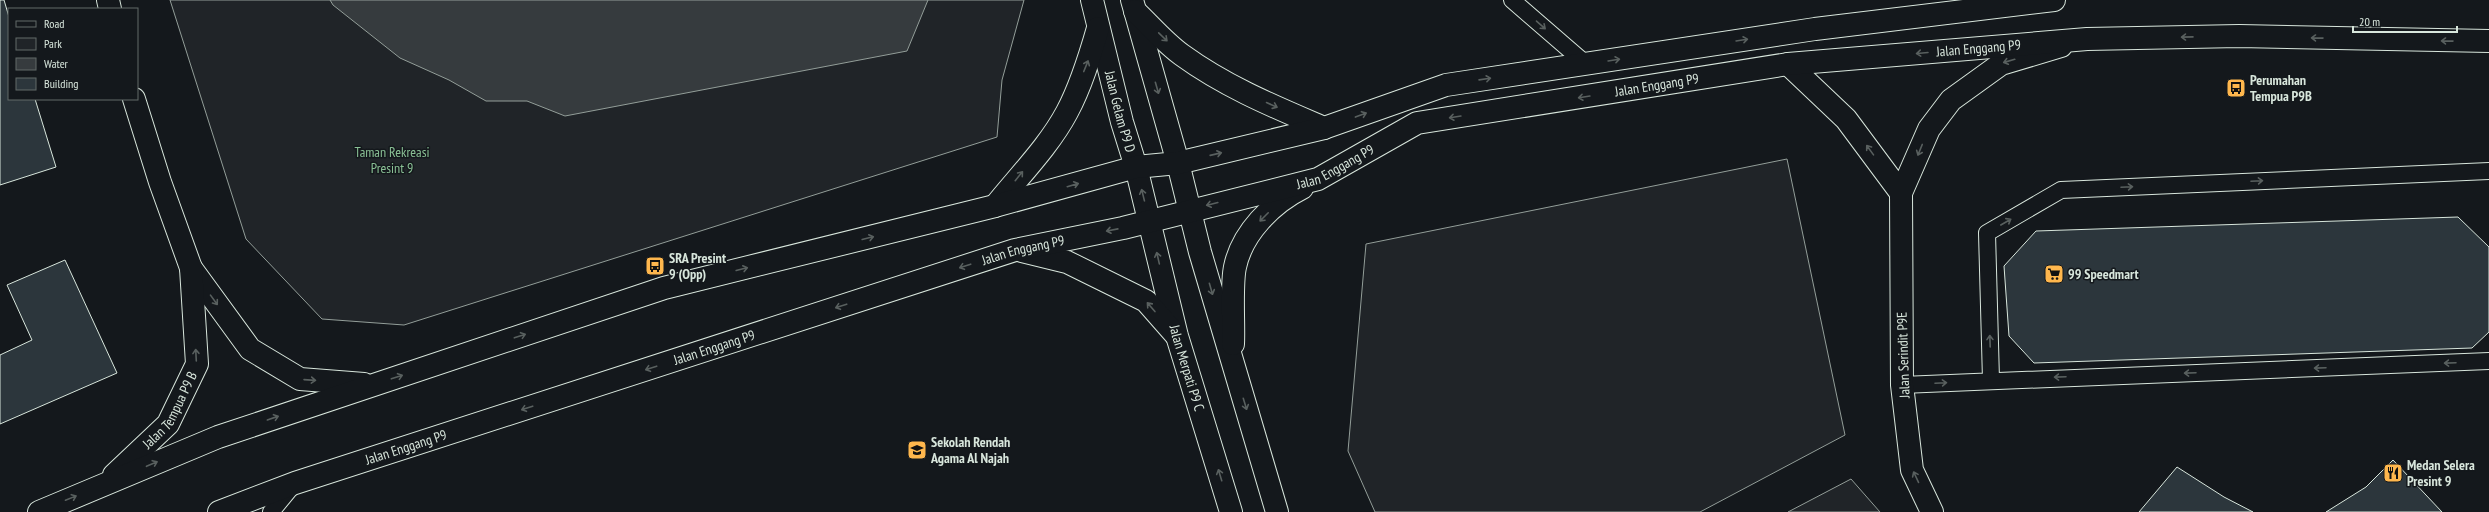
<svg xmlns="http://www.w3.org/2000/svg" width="2489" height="512" font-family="'PT Sans Narrow',sans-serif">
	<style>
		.green { fill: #202428; stroke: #939e99 }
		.water { fill: #363b3e; stroke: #939e99 }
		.building { fill: #2c363c; stroke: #d8e6dc }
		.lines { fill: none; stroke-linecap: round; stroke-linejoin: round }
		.lane-casing { stroke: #d8e6dc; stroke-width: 18 }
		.street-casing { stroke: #d8e6dc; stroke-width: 24 }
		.secondary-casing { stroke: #d8e6dc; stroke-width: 24 }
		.lane { stroke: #14181c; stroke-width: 16 }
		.street { stroke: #14181c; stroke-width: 22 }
		.secondary { stroke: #14181c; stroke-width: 22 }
		.oneway { stroke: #59605f }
		.labels { text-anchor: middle; stroke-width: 3; stroke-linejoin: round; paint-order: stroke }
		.street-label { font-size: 14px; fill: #d8e6dc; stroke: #14181c }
		.poi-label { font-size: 14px; font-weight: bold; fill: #d8e6dc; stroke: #14181c; text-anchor: start }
		.park-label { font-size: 14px; fill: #8ac095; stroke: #14181c }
	</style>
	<rect width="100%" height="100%" fill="#14181c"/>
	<path class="green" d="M170,0h854l-22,80 -5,57 -593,188 -82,-6 -76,-80z
		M1787,159l58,276 -145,77h-325l-27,-61 18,-207z
		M1851,479l29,33h-92z"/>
	<path class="water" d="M330,0h598l-21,51 -342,65 -38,-15h-41l-37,-21 -49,-22 -67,-53z"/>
	<path class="building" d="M0,0h4l5,17v82h26l21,68 -56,18z
		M2458,217l31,30v85l-17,16 -438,15 -25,-27 -5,-70 32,-35z
		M65,260l52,113 -117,51v-69l32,-15 -25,-55z
		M2393,460l49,52h-116l40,-25z
		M2177,467l47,30 29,15h-114z"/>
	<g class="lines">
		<g class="lane-casing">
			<path id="lane" d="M1512,0l74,64
				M1991,380l-4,-147 74,-43 428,-19
				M1902,385l587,-24
				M271,512l23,-28"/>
		</g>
		<g class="street-casing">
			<path id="street" d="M1788,64l58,55 55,74
				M1932,512l-20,-42 -10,-85 -1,-192 28,-64 22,-29 50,-36 60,-18"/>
		</g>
		<g class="secondary-casing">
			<g id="secondary">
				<path d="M108,0l2,9"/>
				<path id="s1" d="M1092,0l30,122 14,45 41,169 54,176"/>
				<path d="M1132,0l46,163 22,89 77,260"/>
				<path d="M1135,11c15,14 30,32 47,44 44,32 93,52 142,73"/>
				<path d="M995,206c24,-30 54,-60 72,-94 14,-26 23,-56 31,-84"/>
				<path d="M1022,251l45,11 79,39 29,33"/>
				<path d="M191,268l59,81 50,30 64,5"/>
				<path d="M1233,344c1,-20 -2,-59 2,-77 7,-34 37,-64 67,-79"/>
				<path id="s2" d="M114,475l54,-51 29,-60 -6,-96 -31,-86 -26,-83"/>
				<path d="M39,512l179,-75 446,-149 331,-82 141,-39 42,-4 146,-35 122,-43 369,-56 239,-29"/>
				<path id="s3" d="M219,512l76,-29 720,-233 108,-22 195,-49 99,-56 371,-59 299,-25 152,-3 250,5"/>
			</g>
		</g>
		<use href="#lane" class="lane"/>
		<use href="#street" class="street"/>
		<use href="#secondary" class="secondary"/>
	</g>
	<defs><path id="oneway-shaft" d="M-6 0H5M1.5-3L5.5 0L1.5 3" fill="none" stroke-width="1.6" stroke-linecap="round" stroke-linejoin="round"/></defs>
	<g class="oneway">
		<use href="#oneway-shaft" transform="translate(1541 25) rotate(41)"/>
		<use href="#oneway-shaft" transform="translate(1163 37) rotate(44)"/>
		<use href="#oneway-shaft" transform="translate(2187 37) rotate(179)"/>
		<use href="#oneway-shaft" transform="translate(2317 38) rotate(-179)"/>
		<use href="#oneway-shaft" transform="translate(1742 40) rotate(-9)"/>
		<use href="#oneway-shaft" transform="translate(2447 41) rotate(-179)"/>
		<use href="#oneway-shaft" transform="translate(1922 53) rotate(175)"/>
		<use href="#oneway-shaft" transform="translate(1614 60) rotate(-9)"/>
		<use href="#oneway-shaft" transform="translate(2009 61) rotate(164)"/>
		<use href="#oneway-shaft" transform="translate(1086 66) rotate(-68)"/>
		<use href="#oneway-shaft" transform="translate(1485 79) rotate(-8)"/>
		<use href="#oneway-shaft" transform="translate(1157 88) rotate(74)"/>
		<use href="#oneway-shaft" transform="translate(1584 97) rotate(171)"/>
		<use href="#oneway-shaft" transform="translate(1272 105) rotate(24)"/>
		<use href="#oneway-shaft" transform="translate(1361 115) rotate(-20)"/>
		<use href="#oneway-shaft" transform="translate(1455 117) rotate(171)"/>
		<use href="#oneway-shaft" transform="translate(1870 150) rotate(-126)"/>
		<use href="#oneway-shaft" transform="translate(1920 150) rotate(112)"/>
		<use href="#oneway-shaft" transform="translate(1216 154) rotate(-13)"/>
		<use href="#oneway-shaft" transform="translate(1019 176) rotate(-51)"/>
		<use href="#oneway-shaft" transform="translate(2257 181) rotate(-3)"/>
		<use href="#oneway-shaft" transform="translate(1073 185) rotate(-16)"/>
		<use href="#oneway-shaft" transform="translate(2127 187) rotate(-3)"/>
		<use href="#oneway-shaft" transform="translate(1143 195) rotate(-104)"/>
		<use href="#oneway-shaft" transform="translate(1212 204) rotate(166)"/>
		<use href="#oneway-shaft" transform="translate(1264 217) rotate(135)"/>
		<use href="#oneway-shaft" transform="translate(2006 222) rotate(-30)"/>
		<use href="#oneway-shaft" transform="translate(1112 230) rotate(169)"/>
		<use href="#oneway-shaft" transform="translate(868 238) rotate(-14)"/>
		<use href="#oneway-shaft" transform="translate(1158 258) rotate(-103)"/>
		<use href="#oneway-shaft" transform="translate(965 266) rotate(162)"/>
		<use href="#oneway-shaft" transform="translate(742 269) rotate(-14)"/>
		<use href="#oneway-shaft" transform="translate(1211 289) rotate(74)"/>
		<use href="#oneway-shaft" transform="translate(214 300) rotate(54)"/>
		<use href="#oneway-shaft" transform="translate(841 306) rotate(162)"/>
		<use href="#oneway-shaft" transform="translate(1151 307) rotate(-131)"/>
		<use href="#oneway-shaft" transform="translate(520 336) rotate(-18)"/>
		<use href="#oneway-shaft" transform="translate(1990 341) rotate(-92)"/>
		<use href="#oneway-shaft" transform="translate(196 355) rotate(-93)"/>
		<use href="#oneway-shaft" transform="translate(2450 363) rotate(178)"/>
		<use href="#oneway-shaft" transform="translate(651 368) rotate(162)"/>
		<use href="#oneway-shaft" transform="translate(2320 368) rotate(178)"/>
		<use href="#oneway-shaft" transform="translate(2190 373) rotate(178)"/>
		<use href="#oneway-shaft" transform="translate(397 377) rotate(-18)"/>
		<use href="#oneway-shaft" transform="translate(2060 377) rotate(178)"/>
		<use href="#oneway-shaft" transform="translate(310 380) rotate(4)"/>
		<use href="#oneway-shaft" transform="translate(1941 383) rotate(-3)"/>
		<use href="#oneway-shaft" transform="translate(1245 404) rotate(73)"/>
		<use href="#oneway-shaft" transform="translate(527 408) rotate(162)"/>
		<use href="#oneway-shaft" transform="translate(273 418) rotate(-19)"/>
		<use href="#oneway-shaft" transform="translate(152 464) rotate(-23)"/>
		<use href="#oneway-shaft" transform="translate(1220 475) rotate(-107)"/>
		<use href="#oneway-shaft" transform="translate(1916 477) rotate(-115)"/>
		<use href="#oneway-shaft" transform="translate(71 498) rotate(-22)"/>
	</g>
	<defs>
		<g id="bus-square" transform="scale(1)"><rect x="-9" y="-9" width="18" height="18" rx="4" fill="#ffb74d" stroke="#14181c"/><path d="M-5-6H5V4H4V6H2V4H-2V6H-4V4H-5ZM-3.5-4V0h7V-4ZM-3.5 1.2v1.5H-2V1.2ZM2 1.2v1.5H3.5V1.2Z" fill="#111"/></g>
		<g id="supermarket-square" transform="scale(1)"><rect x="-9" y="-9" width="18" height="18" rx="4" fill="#ffb74d" stroke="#14181c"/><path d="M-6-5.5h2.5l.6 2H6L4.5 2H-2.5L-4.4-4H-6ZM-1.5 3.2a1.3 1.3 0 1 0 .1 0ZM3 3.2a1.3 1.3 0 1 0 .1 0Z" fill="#111"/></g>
		<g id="school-square" transform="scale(1)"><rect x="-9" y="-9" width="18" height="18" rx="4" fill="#ffb74d" stroke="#14181c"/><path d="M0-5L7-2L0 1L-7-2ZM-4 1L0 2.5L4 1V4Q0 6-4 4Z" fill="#111"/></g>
		<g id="restaurant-square" transform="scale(1)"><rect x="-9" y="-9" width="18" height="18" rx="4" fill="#ffb74d" stroke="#14181c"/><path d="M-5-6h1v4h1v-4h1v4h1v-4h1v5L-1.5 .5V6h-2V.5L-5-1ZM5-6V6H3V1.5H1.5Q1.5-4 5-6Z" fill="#111"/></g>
	</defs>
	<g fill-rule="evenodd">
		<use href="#bus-square" x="2236" y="88"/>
		<use href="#bus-square" x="655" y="266"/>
		<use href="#supermarket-square" x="2054" y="274"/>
		<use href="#school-square" x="917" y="450"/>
		<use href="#restaurant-square" x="2393" y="473"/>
	</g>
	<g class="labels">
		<g class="street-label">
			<text dy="5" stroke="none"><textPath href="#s3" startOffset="1830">Jalan Enggang P9</textPath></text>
			<text dy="5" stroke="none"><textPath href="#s3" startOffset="1506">Jalan Enggang P9</textPath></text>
			<text dy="5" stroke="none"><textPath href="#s1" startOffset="115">Jalan Gelam P9 D</textPath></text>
			<text dy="5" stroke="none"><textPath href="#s3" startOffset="1170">Jalan Enggang P9</textPath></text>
			<text dy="5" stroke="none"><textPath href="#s3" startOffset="846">Jalan Enggang P9</textPath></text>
			<text dy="5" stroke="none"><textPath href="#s3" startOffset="522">Jalan Enggang P9</textPath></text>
			<text transform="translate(1903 355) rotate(-92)" y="5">Jalan Serindit P9E</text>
			<text dy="5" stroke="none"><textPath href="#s1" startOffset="380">Jalan Merpati P9 C</textPath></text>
			<text dy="5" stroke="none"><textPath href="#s2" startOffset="87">Jalan Tempua P9 B</textPath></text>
			<text dy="5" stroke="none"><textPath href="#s3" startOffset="198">Jalan Enggang P9</textPath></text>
		</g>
		<g class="poi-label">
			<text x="2250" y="85">Perumahan<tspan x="2250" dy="16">Tempua P9B</tspan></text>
			<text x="669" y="263">SRA Presint<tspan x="669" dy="16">9 (Opp)</tspan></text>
			<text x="2068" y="279">99 Speedmart</text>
			<text x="931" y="447">Sekolah Rendah<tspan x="931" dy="16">Agama Al Najah</tspan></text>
			<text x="2407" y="470">Medan Selera<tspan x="2407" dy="16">Presint 9</tspan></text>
		</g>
		<g class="park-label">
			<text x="392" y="157">Taman Rekreasi<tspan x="392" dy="16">Presint 9</tspan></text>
		</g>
	</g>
	<rect x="8" y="8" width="130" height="92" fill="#14181c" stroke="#626a69"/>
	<rect x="16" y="21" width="20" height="6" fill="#14181c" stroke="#626a69"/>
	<text x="44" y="28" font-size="12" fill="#d8e6dc">Road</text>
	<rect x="16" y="38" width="20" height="12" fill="#202428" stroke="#626a69"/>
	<text x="44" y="48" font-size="12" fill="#d8e6dc">Park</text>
	<rect x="16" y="58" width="20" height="12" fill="#363b3e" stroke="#626a69"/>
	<text x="44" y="68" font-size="12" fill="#d8e6dc">Water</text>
	<rect x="16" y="78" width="20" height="12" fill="#2c363c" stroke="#626a69"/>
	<text x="44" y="88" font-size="12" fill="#d8e6dc">Building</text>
	<path d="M2353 26v6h104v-6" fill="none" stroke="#d8e6dc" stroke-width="2"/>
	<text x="2359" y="26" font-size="12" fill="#d8e6dc" stroke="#14181c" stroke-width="3" paint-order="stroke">20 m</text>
</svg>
